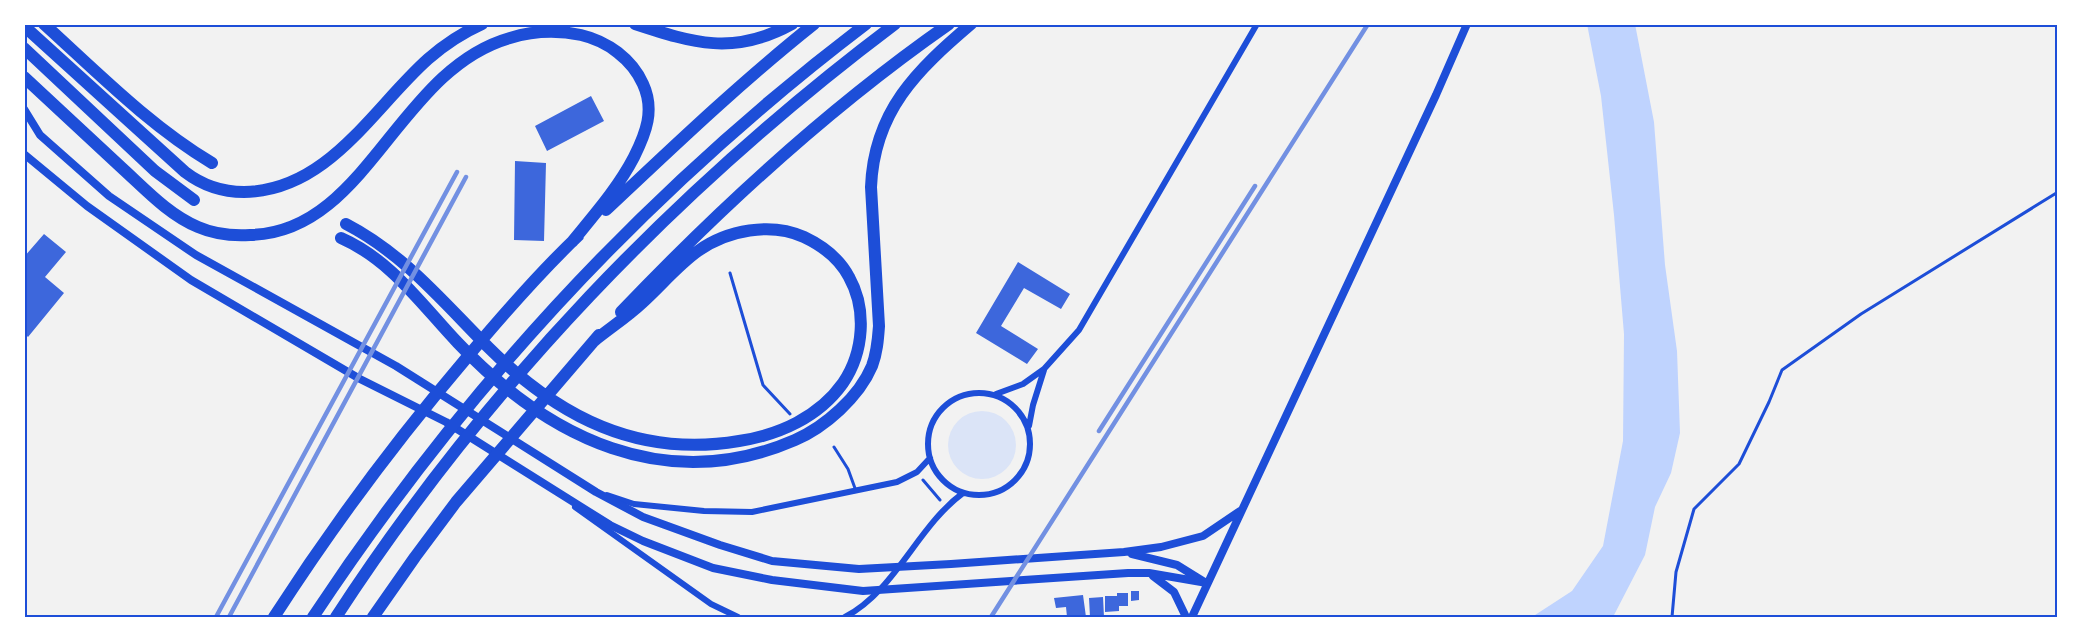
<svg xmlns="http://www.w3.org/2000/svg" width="2082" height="641" font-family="'Fira Sans Condensed',sans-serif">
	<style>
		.green { fill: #dbe4f7 }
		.water { fill: #bfd3fe }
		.building { fill: #3d67dc }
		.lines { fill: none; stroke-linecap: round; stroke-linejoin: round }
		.path { stroke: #1d4ed8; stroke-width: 3 }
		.service { stroke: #1d4ed8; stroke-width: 3 }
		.minor { stroke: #1d4ed8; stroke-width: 6 }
		.tertiary { stroke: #1d4ed8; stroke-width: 8 }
		.motorway { stroke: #1d4ed8; stroke-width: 12 }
		.rail { stroke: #7290e2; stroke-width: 4.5 }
		.neatline { fill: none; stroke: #1d4ed8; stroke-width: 2 }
	</style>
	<rect width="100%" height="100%" fill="#f2f2f2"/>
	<path class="green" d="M948 445a34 34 0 1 1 68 0a34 34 0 1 1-68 0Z"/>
	<path class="water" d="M1587,24h48l19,98 11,143 12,86 3,82 -9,40 -16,34 -10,48 -32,62h-81l40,-26 31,-45 20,-105 1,-107 -10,-119 -13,-119z"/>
	<path class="building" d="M591,96l13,25 -57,30 -12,-25z
		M515,161l31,2 -2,78 -30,-1z
		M44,234l22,18 -21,25 19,16 -36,44 -4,-4v-76z
		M1018,262l52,32 -9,15 -37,-21 -23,38 37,23 -11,15 -51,-31z
		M1131,591h8v9l-8,1z
		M1117,593h11v13h-9v5l-14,1v-16h12z
		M1083,595l3,22h-19l-1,-10 -10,1 -2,-10z
		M1103,597l1,20h-14l-1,-19z"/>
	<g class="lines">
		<path class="path" d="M923,480l17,20
			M1672,617l4,-45 18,-63 45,-45 30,-62 13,-32 79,-56 197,-122"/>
		<path class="service" d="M730,273l33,112 27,29
			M834,447l14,22 8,22"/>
		<path class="minor" d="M928 444a51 51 0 1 1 102 0a51 51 0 1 1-102 0Z
			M996,394l27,-10 21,-15 35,-39 178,-306
			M1029,426l4,-21 11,-35
			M607,495l27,9 70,7 48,1 145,-30 20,-10 13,-14
			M575,507l136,97 27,13
			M845,617c51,-27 72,-90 118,-124"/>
		<path class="tertiary" d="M24,109l16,26 69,61 87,59 200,111 200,126 47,25 77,28 52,16 87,8 92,-5 173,-12 37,-5 42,-11 37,-25
			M24,154l63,52 104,74 169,99 86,43 164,103 33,16 70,27 59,12 91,11 265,-18h21l58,10
			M1132,554l45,11 29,18
			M1153,576l21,16 12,25
			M1192,617l244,-522 31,-71"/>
		<path class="motorway" d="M44,24c54,49 106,102 168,139
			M635,24c58,19 99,32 157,0
			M24,26l161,146c17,13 38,20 59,20 84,-1 129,-84 184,-133 16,-14 34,-26 54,-35
			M24,48l131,123 39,29
			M24,77c33,31 66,61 99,92 23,21 46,46 75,58 16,7 35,9 52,8 117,-2 147,-165 260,-197 23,-7 47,-8 71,-3 26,6 51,24 62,49 12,26 3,49 -9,73 -16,31 -40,58 -62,85
			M606,210c68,-64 135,-128 208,-186
			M346,224c58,30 97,78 142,123 70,70 150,111 251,94 40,-6 80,-24 104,-58 21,-31 24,-74 6,-106 -10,-19 -26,-31 -45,-40 -33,-15 -77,-7 -106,14 -21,15 -37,35 -56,52 -15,14 -32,25 -48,38
			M341,238c50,22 80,66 117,105 90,95 208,153 337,97 30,-13 64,-43 77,-74 5,-13 6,-26 7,-40l-8,-139c3,-76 46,-117 100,-163
			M621,312c100,-105 209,-205 328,-288
			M274,617c58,-90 121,-175 190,-256 36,-43 73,-86 114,-125
			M313,617c150,-227 336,-428 553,-593
			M336,617c149,-229 341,-429 559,-593
			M373,617l42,-60 41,-55 143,-167"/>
		<path class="rail" d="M1099,431l156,-245
			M216,617l241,-445
			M229,617l237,-440
			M991,617l377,-593"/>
	</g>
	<rect width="2082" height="641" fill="none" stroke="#ffffff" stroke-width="51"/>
	<rect x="26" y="26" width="2030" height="590" class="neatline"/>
</svg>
